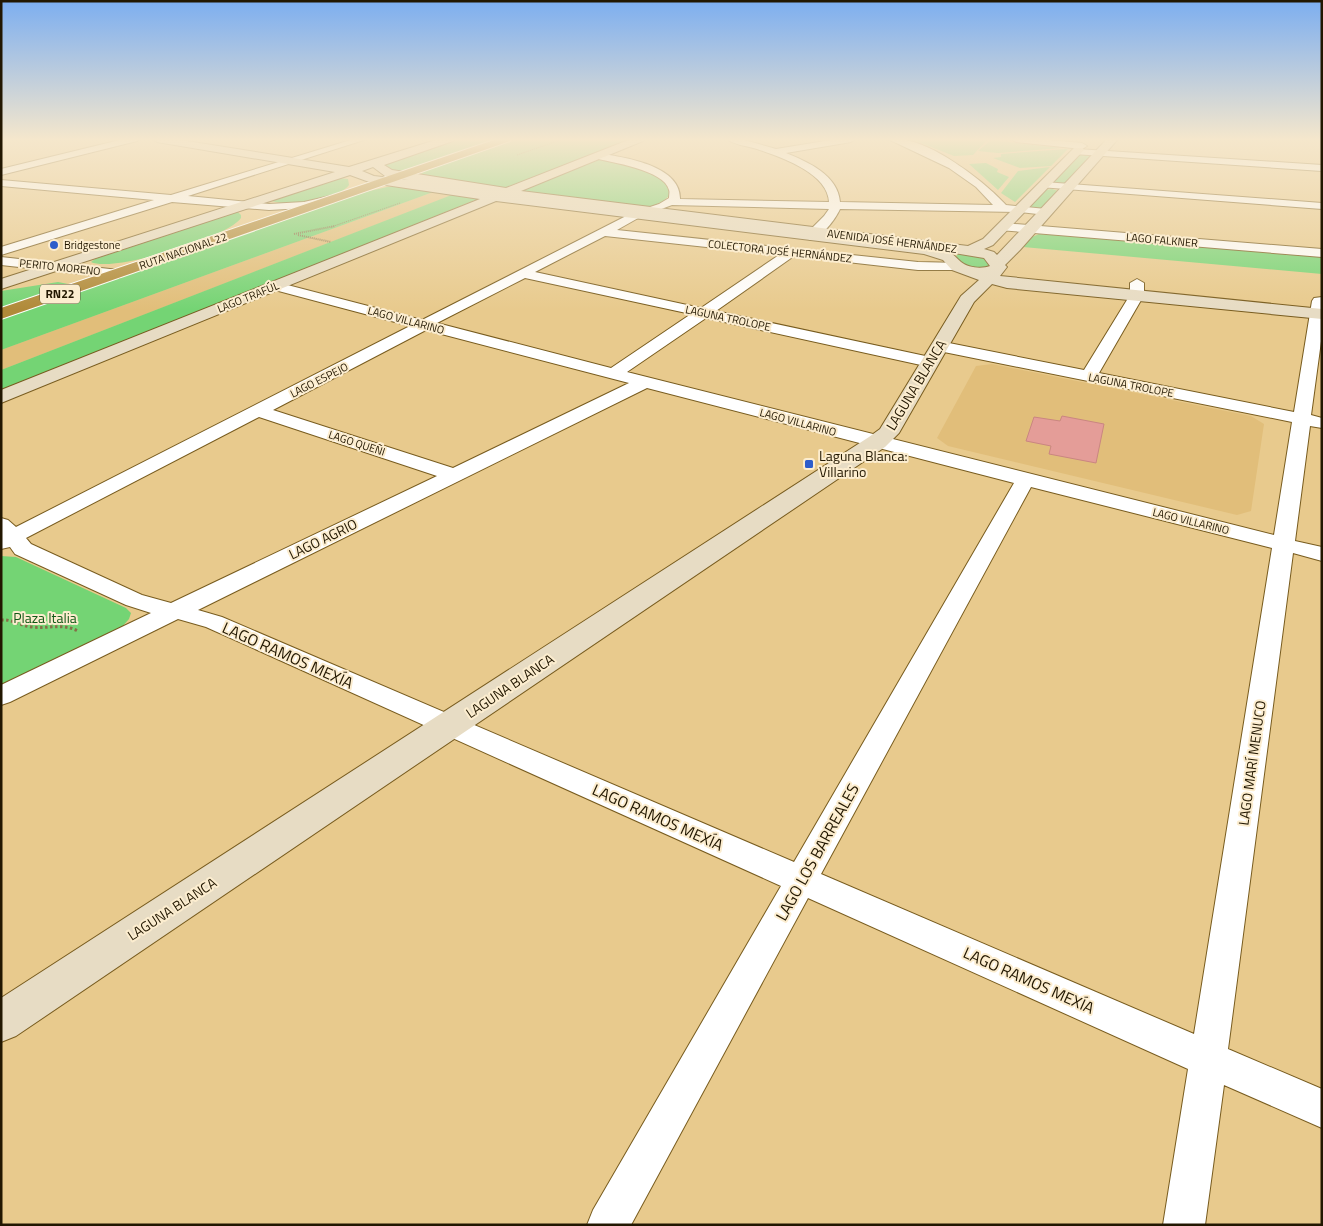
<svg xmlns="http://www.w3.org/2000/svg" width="1323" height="1226" font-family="'Titillium Web',sans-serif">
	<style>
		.built { fill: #e1be7a }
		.green { fill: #74d474 }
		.building { fill: #e49d98; stroke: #ca8681 }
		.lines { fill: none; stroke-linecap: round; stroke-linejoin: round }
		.street-casing { stroke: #785c1f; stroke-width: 2 }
		.secondary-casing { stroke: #785c1f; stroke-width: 2 }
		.highway-casing { stroke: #fff; stroke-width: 2 }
		.path-far2 { stroke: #857047; stroke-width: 1; stroke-dasharray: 1 1; stroke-linecap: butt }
		.path-far1 { stroke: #857047; stroke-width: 2; stroke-dasharray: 1 1; stroke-linecap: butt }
		.path { stroke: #857047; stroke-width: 3; stroke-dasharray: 2.5 2.5; stroke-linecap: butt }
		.street { fill: #fff; fill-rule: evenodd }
		.secondary { fill: #e7dcc4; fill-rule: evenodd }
		.highway { fill: #b08a39; fill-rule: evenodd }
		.poi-dot { fill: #2e5dcb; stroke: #fcedcf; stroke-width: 2 }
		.labels { text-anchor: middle; stroke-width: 4; stroke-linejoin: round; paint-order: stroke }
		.far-street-label { font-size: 11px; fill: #221701; stroke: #fcedcf }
		.far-poi-label { font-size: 11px; fill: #221701; stroke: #fcedcf; text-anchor: start }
		.shield { fill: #fcedcf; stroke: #63573f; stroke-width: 1 }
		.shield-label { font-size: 12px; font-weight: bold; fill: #221701 }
		.street-label { font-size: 14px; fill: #221701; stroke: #fcedcf }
		.poi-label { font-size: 14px; fill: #221701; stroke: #fcedcf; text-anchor: start }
		.park-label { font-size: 14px; fill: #105816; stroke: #fcedcf }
		.near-street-label { font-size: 16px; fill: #221701; stroke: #fcedcf }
	</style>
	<rect width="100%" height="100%" fill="#e8ca8d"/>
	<path class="built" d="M436,191l19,3 -454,176v-20z
		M992,364l259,52 13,8 -13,87 -14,4 -289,-69 -11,-8 39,-72z"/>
	<path class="green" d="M460,139h34l-96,33 -10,-2 -3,-6z
		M519,139h112l-126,49 -84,-14 6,-4z
		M911,139h77l-15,16 -19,1z
		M991,140l70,8 -63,5 -20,-2z
		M1066,149h2l-17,17 -31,2 -27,-10 8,-1v-3z
		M1085,154l6,2 -26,28 -11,-2 25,-27z
		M604,159c17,4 68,13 65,37l-6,5 -14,7 -124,-14 -5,-3 75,-31z
		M986,163l12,6 -1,3 12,5 -11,13 -29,-26z
		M1050,167l-35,35 -14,-9 17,-22z
		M339,178l9,1 1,6c-9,14 -63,22 -77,16z
		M412,186l63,10 5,2 -479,194v-22l453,-176 -18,-3 -435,159v-32l364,-126 22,-5z
		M1052,189l6,2 -17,18 -11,-2 15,-17z
		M238,212l3,3v3c-14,20 -128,55 -150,44l4,-3z
		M1039,234l283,22v18l-299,-27 9,-10z
		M960,253l22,2 9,11 -7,3 -22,-4 -6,-9z
		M58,282l10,2 -4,3 -63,22v-18z
		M1,556l15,1 110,51 5,5 -2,6 -8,9 -120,58z"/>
	<path class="building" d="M1062,416l42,8 -8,39 -47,-9 2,-8 -25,-5 8,-24 26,4z"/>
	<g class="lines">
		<g class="street-casing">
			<path id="street" d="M124,139h15l-2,2 -136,34v-6z
				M354,139h13l-179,57 81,8 35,-2 30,-7 6,3 -2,2 -34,8 -35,2 -97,-8 -171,53v-8l153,-47 -153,-14v-6l170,15z
				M727,139h14l35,10 61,-10h18l-4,3 -65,11c22,9 52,22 54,49l153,3 -17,-18 -27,-19 -61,-29c36,-5 95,41 118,66l40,4 6,3 -6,3 -26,-3 -180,-3c-5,11 -18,28 -30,31l-6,-4 20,-20 5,-7 -157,-4 -32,12 -23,13 301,32 43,1 2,3 -2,3 -5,1h-38l-124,-14 -78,55 214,46 6,2 2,3 -2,3 -6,2 -224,-49 -79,54 647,163 18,-113 -353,-71 -6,-2 -2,-3 2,-3 6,-2 145,29 46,-75v-12l7,-4 7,4v12l-45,78 195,39 18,-111 2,-3 8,-1v37l-11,81 11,3v10l-12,-2 -15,115 27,6v14l-29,-8 -65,496 94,40v39l-98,-43 -19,140h-42l25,-156 -380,-171 -177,327h-44l6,-15 188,-324 -575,-259 -28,-8 -168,83 -9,3v-20l150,-72 -25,-8 -111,-51 -5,-7 -9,2v-31l7,2 8,7 394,-201 -139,-37 -2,-3 2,-3 5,-1 146,38 210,-107 27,-9 10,-6c0,-3 1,-6 0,-8 -4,-20 -59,-28 -75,-32l-2,-2 5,-3c26,4 84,12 83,46l149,3c-1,-29 -48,-45 -72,-53 -9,-3 -23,-4 -30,-10zM605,236l174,19 -78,53 -166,-36zM525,278l166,36 -80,54 -174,-45zM426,330l203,53 -176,85 -180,-58zM647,388l367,95 -220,379 -572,-245 -24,-7zM259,417l178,59 -266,127 -29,-8 -111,-51 -5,-6zM1031,487l241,61 -78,486 -373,-160z
				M1011,139h27l44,4 5,3 -5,3 -66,-7z
				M1077,149l245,16v6l-248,-17 -2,-2z
				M1044,182l278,21v6l-282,-22 -1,-2z
				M1003,223l319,26v8l-323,-27 -2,-3 2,-3z
				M1,257l118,13 7,4 -7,4 -118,-13z"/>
		</g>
		<g class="secondary-casing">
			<path id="secondary" d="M152,139h22l175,28 90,-28h15l-1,2 -69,24 8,5 114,18 125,-49h13l-1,2 -122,50 447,55 15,-7 91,-91h8l2,2 -2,2 -89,93 -9,4 10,3 3,3 110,-116h11l-98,111 -15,15 2,2 -7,9 322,33v10l-315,-31 -15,-4 -18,18 -75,131 -14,14 -869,589 -15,6v-44l868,-561 11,-8 81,-133 18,-16 -27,-10 -9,-10 -19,-6 -428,-53 -495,202v-13l479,-191 -108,-16 -22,-8 -349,114v-10l334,-107 -178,-30zM373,167l12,9 23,4 -34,-4 -12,-5zM948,252l36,6 6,8c-8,3 -22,2 -29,-4 -5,-4 -7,-8 -13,-10z"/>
		</g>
		<g class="highway-casing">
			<path id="highway" d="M497,139h14l-1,2 -509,178v-11z"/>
		</g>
		<path class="path-far2" d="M517,155l46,-16
			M331,227l69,-24"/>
		<path class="path-far1" d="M294,234l41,-8
			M298,235l33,7"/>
		<path class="path" d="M1,620c12,-1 19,6 31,7 16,2 30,-4 46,4"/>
		<use href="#street" class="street"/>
		<use href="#secondary" class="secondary"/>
		<use href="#highway" class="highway"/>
	</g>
	<linearGradient id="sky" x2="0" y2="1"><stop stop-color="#7caef0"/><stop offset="0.45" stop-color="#f5e7cc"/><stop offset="1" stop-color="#f5e7cc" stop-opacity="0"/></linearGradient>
	<rect width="1323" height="310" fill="url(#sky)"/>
	<g class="poi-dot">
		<circle cx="54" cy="245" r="5"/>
		<rect x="804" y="459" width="10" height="10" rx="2.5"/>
	</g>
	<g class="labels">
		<g class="far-street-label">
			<text transform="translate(1162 240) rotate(5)" y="4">LAGO FALKNER</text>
			<text transform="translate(892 241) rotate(7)" y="4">AVENIDA JOSÉ HERNÁNDEZ</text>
			<text transform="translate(183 251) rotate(-19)" y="4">RUTA NACIONAL 22</text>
			<text transform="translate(780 251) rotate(6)" y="4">COLECTORA JOSÉ HERNÁNDEZ</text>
			<text transform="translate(60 267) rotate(6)" y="4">PERITO MORENO</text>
			<text transform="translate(248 297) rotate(-22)" y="4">LAGO TRAFÚL</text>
			<text transform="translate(728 318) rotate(12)" y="4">LAGUNA TROLOPE</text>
			<text transform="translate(406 320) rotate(15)" y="4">LAGO VILLARINO</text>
			<text transform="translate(319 380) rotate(-27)" y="4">LAGO ESPEJO</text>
			<text transform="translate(1131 385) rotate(11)" y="4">LAGUNA TROLOPE</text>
			<text transform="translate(798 422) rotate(15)" y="4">LAGO VILLARINO</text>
			<text transform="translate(357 443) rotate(18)" y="4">LAGO QUEÑI</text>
			<text transform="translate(1191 521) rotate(14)" y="4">LAGO VILLARINO</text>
		</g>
		<g class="far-poi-label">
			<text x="64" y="249">Bridgestone</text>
		</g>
		<rect class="shield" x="40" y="284.5" width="40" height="19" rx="4"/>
		<g class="shield-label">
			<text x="60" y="298">RN22</text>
		</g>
		<g class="street-label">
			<text transform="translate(916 385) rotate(-59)" y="5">LAGUNA BLANCA</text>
			<text transform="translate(323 539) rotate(-26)" y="5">LAGO AGRIO</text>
			<text transform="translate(510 686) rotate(-34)" y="5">LAGUNA BLANCA</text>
			<text transform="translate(1252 763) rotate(-82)" y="5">LAGO MARÍ MENUCO</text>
			<text transform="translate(172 909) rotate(-33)" y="5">LAGUNA BLANCA</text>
		</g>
		<g class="poi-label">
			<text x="819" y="461">Laguna Blanca:<tspan x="819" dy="16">Villarino</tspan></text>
		</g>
		<g class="park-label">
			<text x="45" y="623">Plaza Italia</text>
		</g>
		<g class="near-street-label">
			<text transform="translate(288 655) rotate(24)" y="6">LAGO RAMOS MEXÍA</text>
			<text transform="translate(658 817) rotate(24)" y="6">LAGO RAMOS MEXÍA</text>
			<text transform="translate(817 852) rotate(-61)" y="6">LAGO LOS BARREALES</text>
			<text transform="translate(1029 980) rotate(24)" y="6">LAGO RAMOS MEXÍA</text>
		</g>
	</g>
	<rect width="1323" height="1226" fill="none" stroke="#221701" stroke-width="5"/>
</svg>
